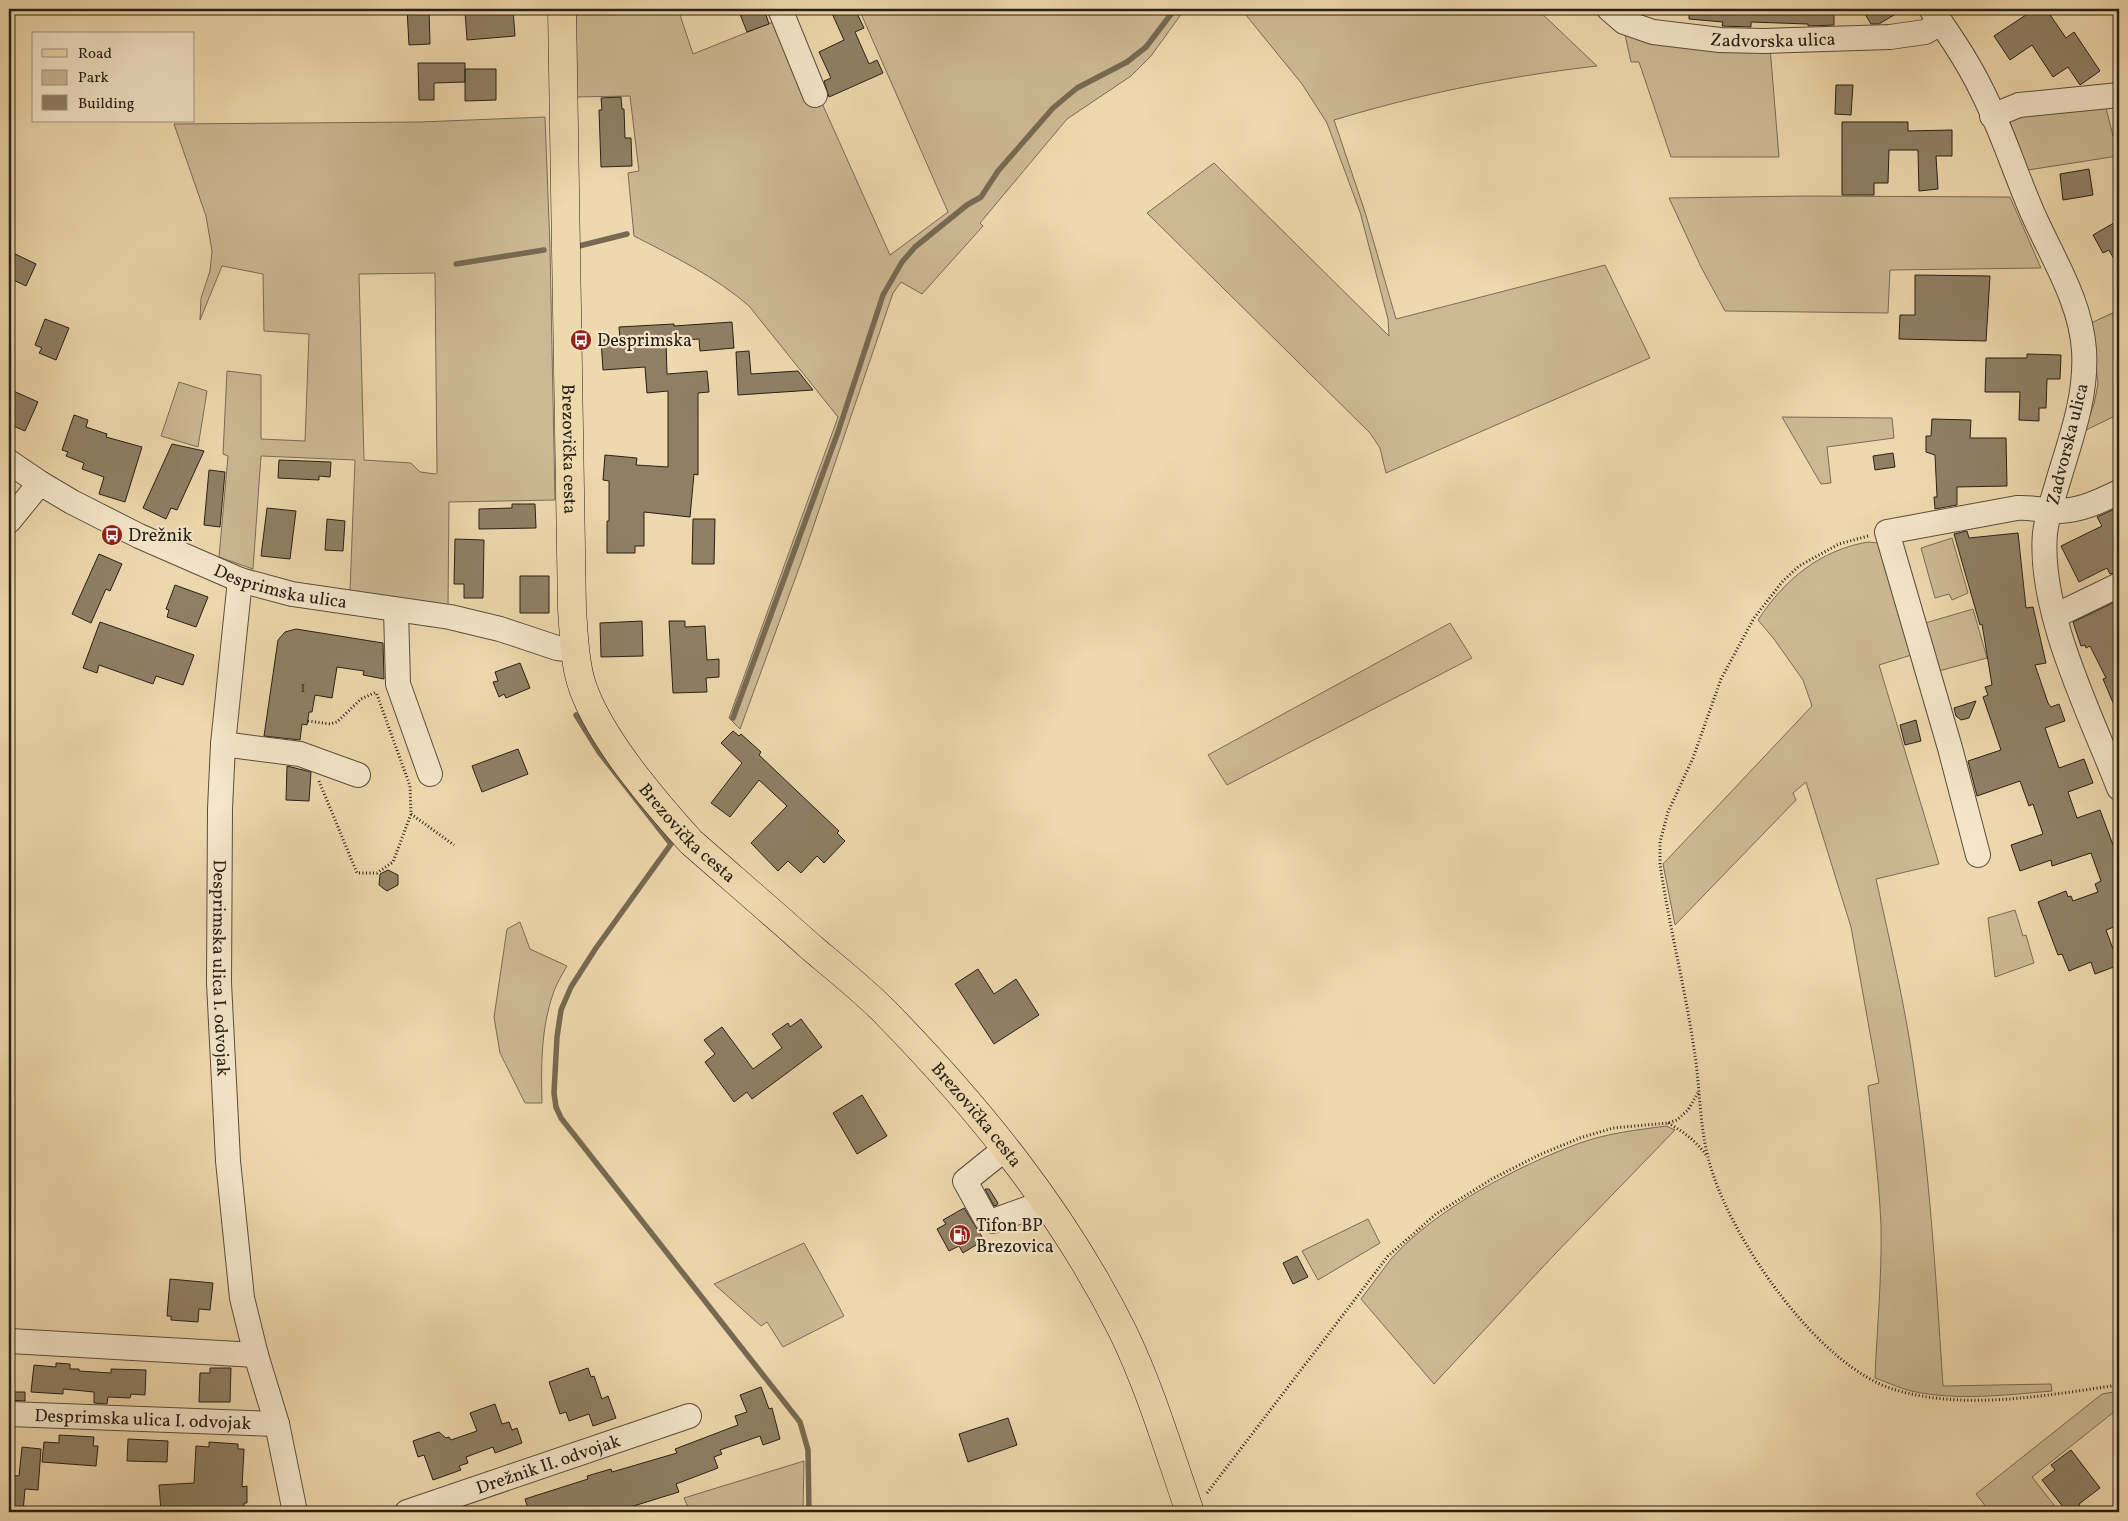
<svg xmlns="http://www.w3.org/2000/svg" width="2128" height="1521" font-family="Vollkorn,serif">
	<style>
		.green { fill: #ccb994; stroke: #7a6c56; fill-rule: evenodd }
		.lines { fill: none; stroke-linecap: round; stroke-linejoin: round }
		.stream { stroke: #776952; stroke-width: 5.5 }
		.building { fill: #8f8065; stroke: #282017 }
		.minor-casing { stroke: #5a4e3c; stroke-width: 26 }
		.major-casing { stroke: #282017; stroke-width: 29 }
		.path { stroke: #282017; stroke-width: 3; stroke-dasharray: 1 2.5; stroke-linecap: butt }
		.minor { stroke: #f4e6ca; stroke-width: 24 }
		.major { stroke: #eed8ad; stroke-width: 28 }
		.labels { text-anchor: middle; stroke-width: 4.5; stroke-linejoin: round; paint-order: stroke }
		.number-label { font-size: 15px; fill: #42382a }
		.street-label { font-size: 18px; fill: #282017; stroke: #f4e6ca }
		.poi-label { font-size: 18px; fill: #282017; stroke: #f4e6ca; text-anchor: start }
	</style>
	<rect width="100%" height="100%" fill="#eed8ad"/>
	<filter id="stains"><feTurbulence type="fractalNoise" baseFrequency=".004" numOctaves="4"/><feColorMatrix values="0 0 0 0 .2 0 0 0 0 .09 0 0 0 0 .02 0 0 0 .5 -.17"/></filter>
	<radialGradient id="worn" r=".72"><stop offset=".6" stop-color="#630" stop-opacity="0"/><stop offset="1" stop-color="#630" stop-opacity=".3"/></radialGradient>
	<path class="green" d="M573,9h105l15,45 85,-34 43,81 69,154 58,-43 -89,-203h326l-34,47 -20,20 -64,43 -87,104 3,3 -61,68 -21,-12 -8,11 -91,267 -62,169 -11,-11 109,-301 -89,-111c-33,-29 -76,-50 -115,-70l-6,-63 11,-2 -9,-75 -56,1z
		M1241,9h296l60,57c-89,10 -177,28 -263,54l31,92 31,107 209,-54 45,93 -264,115 -6,-25 -10,-15 -223,-220 67,-50 175,173 -1,-17 -28,-107 -33,-89 -25,-39z
		M1624,30l146,17 9,110h-108l-32,-95h-8z
		M2105,104l13,52 -90,14 -21,-56z
		M545,117l5,131 5,252 -106,2 -1,103 -98,-14 5,-131 -94,-4 -8,113 -34,-12 9,-101 -5,-2 4,-83 34,4v64l44,2 4,-107 -45,-3 -1,-57 -41,-8 -22,54 1,-22 9,-27 2,-20 -6,-35 -32,-92 246,-2zM435,273l2,200 -1,1 -16,-2 -9,-9 -47,-3 -5,-186z
		M1804,196l206,1 31,71 -151,2 -2,43 -163,-2 -24,-44 -32,-69z
		M2119,310v104l-35,17 10,-27 4,-20 -7,-61z
		M179,382l28,9 -9,56 -37,-11z
		M1782,417l110,1 2,20 -67,9 4,36 -10,1z
		M1952,538l16,55 -16,7 -3,-6 -14,4 -14,-50z
		M1868,542l10,1 40,110 -39,12 60,199 -63,15c14,63 29,126 38,190 16,105 22,211 29,317l108,-2 1,7c-46,4 -95,10 -141,0 -12,-3 -24,-9 -36,-13 2,-50 7,-101 6,-152 -2,-47 -8,-93 -13,-140l11,-3 -28,-156 -45,-145 -13,11 3,7 -121,125 -12,-61 149,-158 -9,-26 -29,-41 -16,-19c26,-40 62,-70 110,-78z
		M1973,609l14,49 -52,14 -13,-48z
		M1450,623l22,35 -245,127 -19,-30z
		M2015,910l8,26 3,-1 8,28 -39,14 -7,-59z
		M520,922l10,27 37,17c-5,9 -11,18 -14,28 -12,35 -12,72 -11,109h-17l-25,-50 -6,-36 13,-88z
		M1666,1126l9,4 -121,125 -120,129 -73,-85c10,-13 20,-27 30,-40 43,-49 128,-94 189,-116 28,-10 57,-13 86,-17z
		M1368,1219l12,24 -62,37 -16,-29z
		M804,1243l40,73 -61,31 -16,-25 -6,4 -47,-42z
		M2119,1391v17l-87,69 22,28 -9,7h-55l-14,-18 126,-100z
		M804,1461l-1,51h-113l-6,-14z"/>
	<g class="lines">
		<path class="stream" d="M579,246l48,-12
			M456,264l88,-14
			M576,715l23,37 72,92 -75,104 -25,39 -10,23 -4,27 -3,56 2,14 5,11 239,304 8,28 1,62
			M733,718l105,-286 45,-137 19,-33 13,-15 52,-42 14,-8 17,-26 55,-63 24,-20 50,-26 19,-15 29,-38"/>
	</g>
	<path class="building" d="M407,9h22l1,35 -21,1z
		M499,9h14l2,27 -48,4 -2,-29z
		M738,9h26l5,15 -22,8z
		M830,9h25l9,19 -9,4 14,32 8,-4 6,13 -54,24 -5,-16 7,-3 -12,-26 25,-12z
		M1689,9h145v16l-26,1v-2l-57,-2v5l-29,-1 1,-4 -34,-3z
		M1862,9h42l-25,15h-8z
		M2035,9h11l20,29 8,-6 26,39 -20,14 -12,-18 -15,10 -21,-32 -22,15 -16,-24z
		M418,63h47v19l-31,1v17h-15z
		M465,69h31v31l-31,1z
		M1836,85h17l-2,30 -16,-1z
		M621,97l1,12h2l1,29h6l1,28 -31,1 -2,-57h3l-1,-12z
		M1842,122h66v9l44,-1v26h-16l2,33 -19,2 -1,-41h-29l-1,33h-14v12h-32z
		M2089,169l4,26 -30,5 -3,-26z
		M2119,220v48l-10,-18 -6,3 -10,-18z
		M9,251l27,13 -10,22 -17,-8z
		M1915,275l75,1 -4,65 -87,-2 1,-24h15z
		M45,319l24,9 -13,32 -17,-7 3,-5 -7,-3z
		M732,322l2,26 -34,3 -1,-12 -33,2 1,33 40,-3 2,21 -11,1v82l-4,-1 -4,43 -46,-5v34h-9v7h-28v-32h2v-40l-6,-1 2,-25 32,3 -1,7 32,2v-76l-21,2 -2,-26 -42,3 -2,-30 19,-1 -1,-12 55,-3v2z
		M749,351l2,23 47,-3 15,19 -75,5 -2,-43z
		M2027,354l34,1 -1,24h-13l-1,29h-7v13l-20,-1 1,-28h-35l1,-34h41z
		M9,389l29,13 -13,29 -16,-7z
		M74,415l14,5 -2,7 21,7 -1,3 36,10 -17,55 -26,-8 5,-17 -22,-8 2,-6 -18,-7 2,-4 -6,-2z
		M1932,419l39,1 -1,18h36l1,48 -50,1v18l-22,4 -1,-12h3l-2,-42 -9,-3v-16h5z
		M172,444l32,7 -27,59 -6,-2 -5,11 -23,-11z
		M1893,453l2,14 -20,3 -2,-14z
		M279,460l52,2 -1,15 -11,-1v4l-41,-2z
		M209,470l16,2 -5,55 -16,-2z
		M512,504h23l1,24 -57,1v-20l33,-1z
		M2119,507v64l-9,3 -3,-6 -28,14 -18,-36 41,-20 -5,-9z
		M267,508l29,3 -6,48 -29,-3z
		M327,519l18,2 -2,30 -18,-1z
		M693,519h22l-1,45h-22z
		M1967,531l2,7 49,-5 8,75 7,-1 13,56 -11,2 13,38 3,4 8,-3 6,17 -20,7 14,40 25,-9 9,24 -25,9 9,26 23,-8 16,43 3,-2v74l-13,5 13,35 -24,9 -4,-12 -22,9 -7,-17 -4,1 -20,-53 28,-11 2,6 3,-1 2,5 25,-9 -3,-8 6,-3 -10,-28 -39,13 -1,-6 -31,11 -9,-26 32,-11 -10,-30 -4,2 -9,-25 -43,15 -9,-35 33,-11 -18,-53 5,-2 -3,-8 7,-2 -10,-61 -2,1 -26,-91z
		M455,539l29,1 -1,58h-19v-14h-10z
		M99,554l23,10 -12,27 -4,-2 -15,34 -19,-9z
		M520,576h29v37h-29z
		M175,585l33,12 -12,30 -29,-10 2,-7 -3,-1z
		M2119,600v117l-16,-38 3,-1 -16,-32 -4,2 -1,-3 -4,1 -8,-24z
		M642,621l1,35 -42,1 -1,-34z
		M669,621h16v6l20,-1 2,34 12,-1v18l-13,1 1,14 -34,1z
		M100,622l94,33 -11,30 -27,-9 -3,8 -54,-19 -2,8 -14,-5z
		M296,629l87,14 1,36 -21,-4 1,-4 -27,-4 -5,31 -17,-3 -3,17h-3l-2,13 -5,-1 -2,16 -36,-4 14,-96 7,-8z
		M520,663l10,25 -24,10 -2,-4 -5,3 -6,-15 5,-1 -3,-9z
		M1976,701l-7,17 -8,2 -5,-4 -2,-8z
		M1916,720l5,21 -16,4 -5,-20z
		M733,731l6,5 2,-2 20,18 -2,3 80,76 -2,2 8,8 -21,22 -7,-7 -16,17 -13,-12 -10,10 -27,-28 36,-37 -28,-26 -29,37 -19,-14 31,-40 -21,-20z
		M518,749l10,25 -46,18 -10,-26z
		M287,766l24,6 -2,29 -23,-1z
		M388,870l10,5v10l-11,6 -8,-6 1,-11z
		M978,969l16,25 22,-15 23,36 -45,29 -39,-60z
		M801,1019l21,28 -70,52 -5,-7 -13,10 -29,-40 10,-8 -11,-14 18,-13 31,42 29,-21 -10,-14 16,-11 2,4z
		M862,1095l25,41 -30,18 -24,-41z
		M985,1189h4l9,14 -1,2 -3,1z
		M964,1208l20,32 -21,13 -4,-7 -10,5 -12,-22 9,-5 -3,-4z
		M1297,1256l11,21 -15,7 -10,-21z
		M170,1279l43,4 -3,27 -11,-1 -1,13 -27,-2v-4h-4z
		M56,1363l14,1v5h9v2l32,2v-4l35,1 -1,25 -14,-1 -1,4 -22,-1 -1,7 -13,-1v-11l-31,-3v5l-32,-2 3,-27 22,2z
		M210,1368h21l-1,34h-31l1,-29h10z
		M588,1368l3,9 3,-1 8,23 6,-3 8,22 -23,8 -4,-12 -20,7 -3,-9 -6,2 -11,-32z
		M761,1387l8,22 3,-1 8,31 -17,6 -3,-9 -40,14 2,4 -8,3 4,11 -42,16 3,8 -65,20h-85l-4,-13 63,-20 -1,-3 24,-7 1,3 65,-19 -2,-4 63,-24 -3,-9 12,-4 -7,-17z
		M9,1392h16v9l-16,-1z
		M495,1404l7,20 7,-2 3,8 5,-2 5,15 -27,10 -2,-6 -27,10 2,6 -9,3 2,4 -28,10 -9,-25 -6,2 -5,-16 26,-9 7,6 3,-1 2,3 26,-9 -7,-18z
		M1008,1418l9,27 -49,17 -9,-28z
		M59,1435l35,2 -1,9h5l-2,20 -54,-4 2,-20 15,1z
		M128,1439l40,2 -1,21 -40,-1z
		M209,1442l29,2v5h6l-2,38 5,-1v17h-3v9h-83l-2,-27 35,-2 2,-37 13,1z
		M22,1447l19,2 -3,41 -13,-1 -2,23h-14v-37l10,1z
		M2071,1450l29,38 -21,16 1,3 -7,5h-6l-25,-32 13,-10 -4,-5z"/>
	<g class="lines">
		<g class="minor-casing">
			<g id="minor">
				<path d="M780,9l35,86"/>
				<path id="s1" d="M1609,9l15,13 29,10 67,8 44,1 126,-4 35,-5 16,-9"/>
				<path d="M1931,9c19,26 37,53 51,82 20,39 33,82 51,123 19,43 48,88 51,136 3,48 -14,90 -27,135 -5,16 -10,32 -12,48 -7,79 46,182 74,255"/>
				<path d="M1992,116l27,-11 100,-10"/>
				<path id="s2" d="M9,462l31,21 32,19 67,34 101,44 52,14 158,23 50,12 57,19 19,2"/>
				<path d="M9,521l31,-38"/>
				<path id="s3" d="M240,580l-17,164 -3,65 -1,174 9,178 14,137 14,57 21,69 18,88"/>
				<path d="M396,610l2,74 32,90"/>
				<path d="M2055,616l64,-31"/>
				<path d="M223,744l77,10 58,21"/>
				<path d="M1978,855l-28,-107 -63,-216 130,-24c15,-1 29,3 43,3 22,-1 40,-10 59,-19"/>
				<path d="M1006,1148l-41,33 21,38 7,2 53,-19"/>
				<path d="M10,1341l246,14"/>
				<path id="s4" d="M9,1414l268,10"/>
				<path id="s5" d="M407,1512l282,-96"/>
			</g>
		</g>
		<g class="major-casing">
			<g id="major">
				<path id="s6" d="M562,9l10,601c2,23 2,49 9,72 16,53 73,119 110,160 41,36 82,71 122,107 24,20 49,40 71,62 94,96 179,200 239,321 28,58 46,120 67,180"/>
			</g>
		</g>
		<path class="path" d="M1868,536l-29,8 -40,22 -16,15 -29,37 -33,61 -28,79 -25,54 -8,30v22c9,62 25,123 34,185 6,35 5,73 14,108 18,76 110,211 188,233 71,21 151,5 223,-5
			M308,721l22,3 7,-2 24,-23 15,-7
			M319,781l38,92h20l16,-11 18,-48 -1,-28 -34,-94
			M411,814l43,31
			M1668,1123c16,9 28,18 39,33
			M1207,1493l181,-237 48,-42 56,-35 47,-24 41,-17 33,-10 55,-5 9,-3 11,-10 11,-19"/>
		<use href="#minor" class="minor"/>
		<use href="#major" class="major"/>
	</g>
	<defs>
		<g id="bus-disc" transform="scale(1.125)"><circle r="9.5" fill="#8f2418" stroke="#f4e6ca"/><path d="M-5-6H5V4H4V6H2V4H-2V6H-4V4H-5ZM-3.5-4V0h7V-4ZM-3.5 1.2v1.5H-2V1.2ZM2 1.2v1.5H3.5V1.2Z" fill="#fff"/></g>
		<g id="fuel-disc" transform="scale(1.125)"><circle r="9.5" fill="#8f2418" stroke="#f4e6ca"/><path d="M-5.5-6h7V0h2V4h1.3V-2.5L3-4.5l.8-.8L6-3V5H2.5V1h-1V6h-7ZM-4.2-4.7v3.2H.2V-4.7Z" fill="#fff"/></g>
	</defs>
	<g fill-rule="evenodd">
		<use href="#bus-disc" x="581" y="340"/>
		<use href="#bus-disc" x="112" y="535"/>
		<use href="#fuel-disc" x="960" y="1235"/>
	</g>
	<g class="labels">
		<g class="number-label">
			<text x="303" y="692">1</text>
		</g>
		<g class="street-label">
			<text dy="6" stroke="none"><textPath href="#s1" startOffset="171">Zadvorska ulica</textPath></text>
			<text transform="translate(2067 444) rotate(-76)" y="6">Zadvorska ulica</text>
			<text dy="6" stroke="none"><textPath href="#s6" startOffset="440">Brezovička cesta</textPath></text>
			<text dy="6" stroke="none"><textPath href="#s2" startOffset="301">Desprimska ulica</textPath></text>
			<text dy="6" stroke="none"><textPath href="#s6" startOffset="860">Brezovička cesta</textPath></text>
			<text dy="6" stroke="none"><textPath href="#s3" startOffset="389">Desprimska ulica I. odvojak</textPath></text>
			<text dy="6" stroke="none"><textPath href="#s6" startOffset="1265">Brezovička cesta</textPath></text>
			<text dy="6" stroke="none"><textPath href="#s4" startOffset="134">Desprimska ulica I. odvojak</textPath></text>
			<text dy="6" stroke="none"><textPath href="#s5" startOffset="149">Drežnik II. odvojak</textPath></text>
		</g>
		<g class="poi-label">
			<text x="597" y="346">Desprimska</text>
			<text x="128" y="541">Drežnik</text>
			<text x="976" y="1231">Tifon BP<tspan x="976" dy="21">Brezovica</tspan></text>
		</g>
	</g>
	<rect width="2128" height="1521" fill="none" stroke="#eed8ad" stroke-width="30"/>
	<rect x="10" y="10" width="2108" height="1501" fill="none" stroke="#282017" stroke-width="2.5"/>
	<rect x="15" y="15" width="2098" height="1491" fill="none" stroke="#282017"/>
	<rect x="32" y="32" width="162" height="90" fill="#f4e6ca" stroke="#a29782"/>
	<rect x="42" y="49" width="25" height="8" fill="#eed8ad" stroke="#a29782"/>
	<text x="78" y="58" font-size="15" fill="#282017">Road</text>
	<rect x="42" y="70" width="25" height="15" fill="#ccb994" stroke="#a29782"/>
	<text x="78" y="82" font-size="15" fill="#282017">Park</text>
	<rect x="42" y="95" width="25" height="15" fill="#8f8065" stroke="#a29782"/>
	<text x="78" y="108" font-size="15" fill="#282017">Building</text>
	<rect width="100%" height="100%" filter="url(#stains)"/>
	<rect width="100%" height="100%" fill="url(#worn)"/>
</svg>
